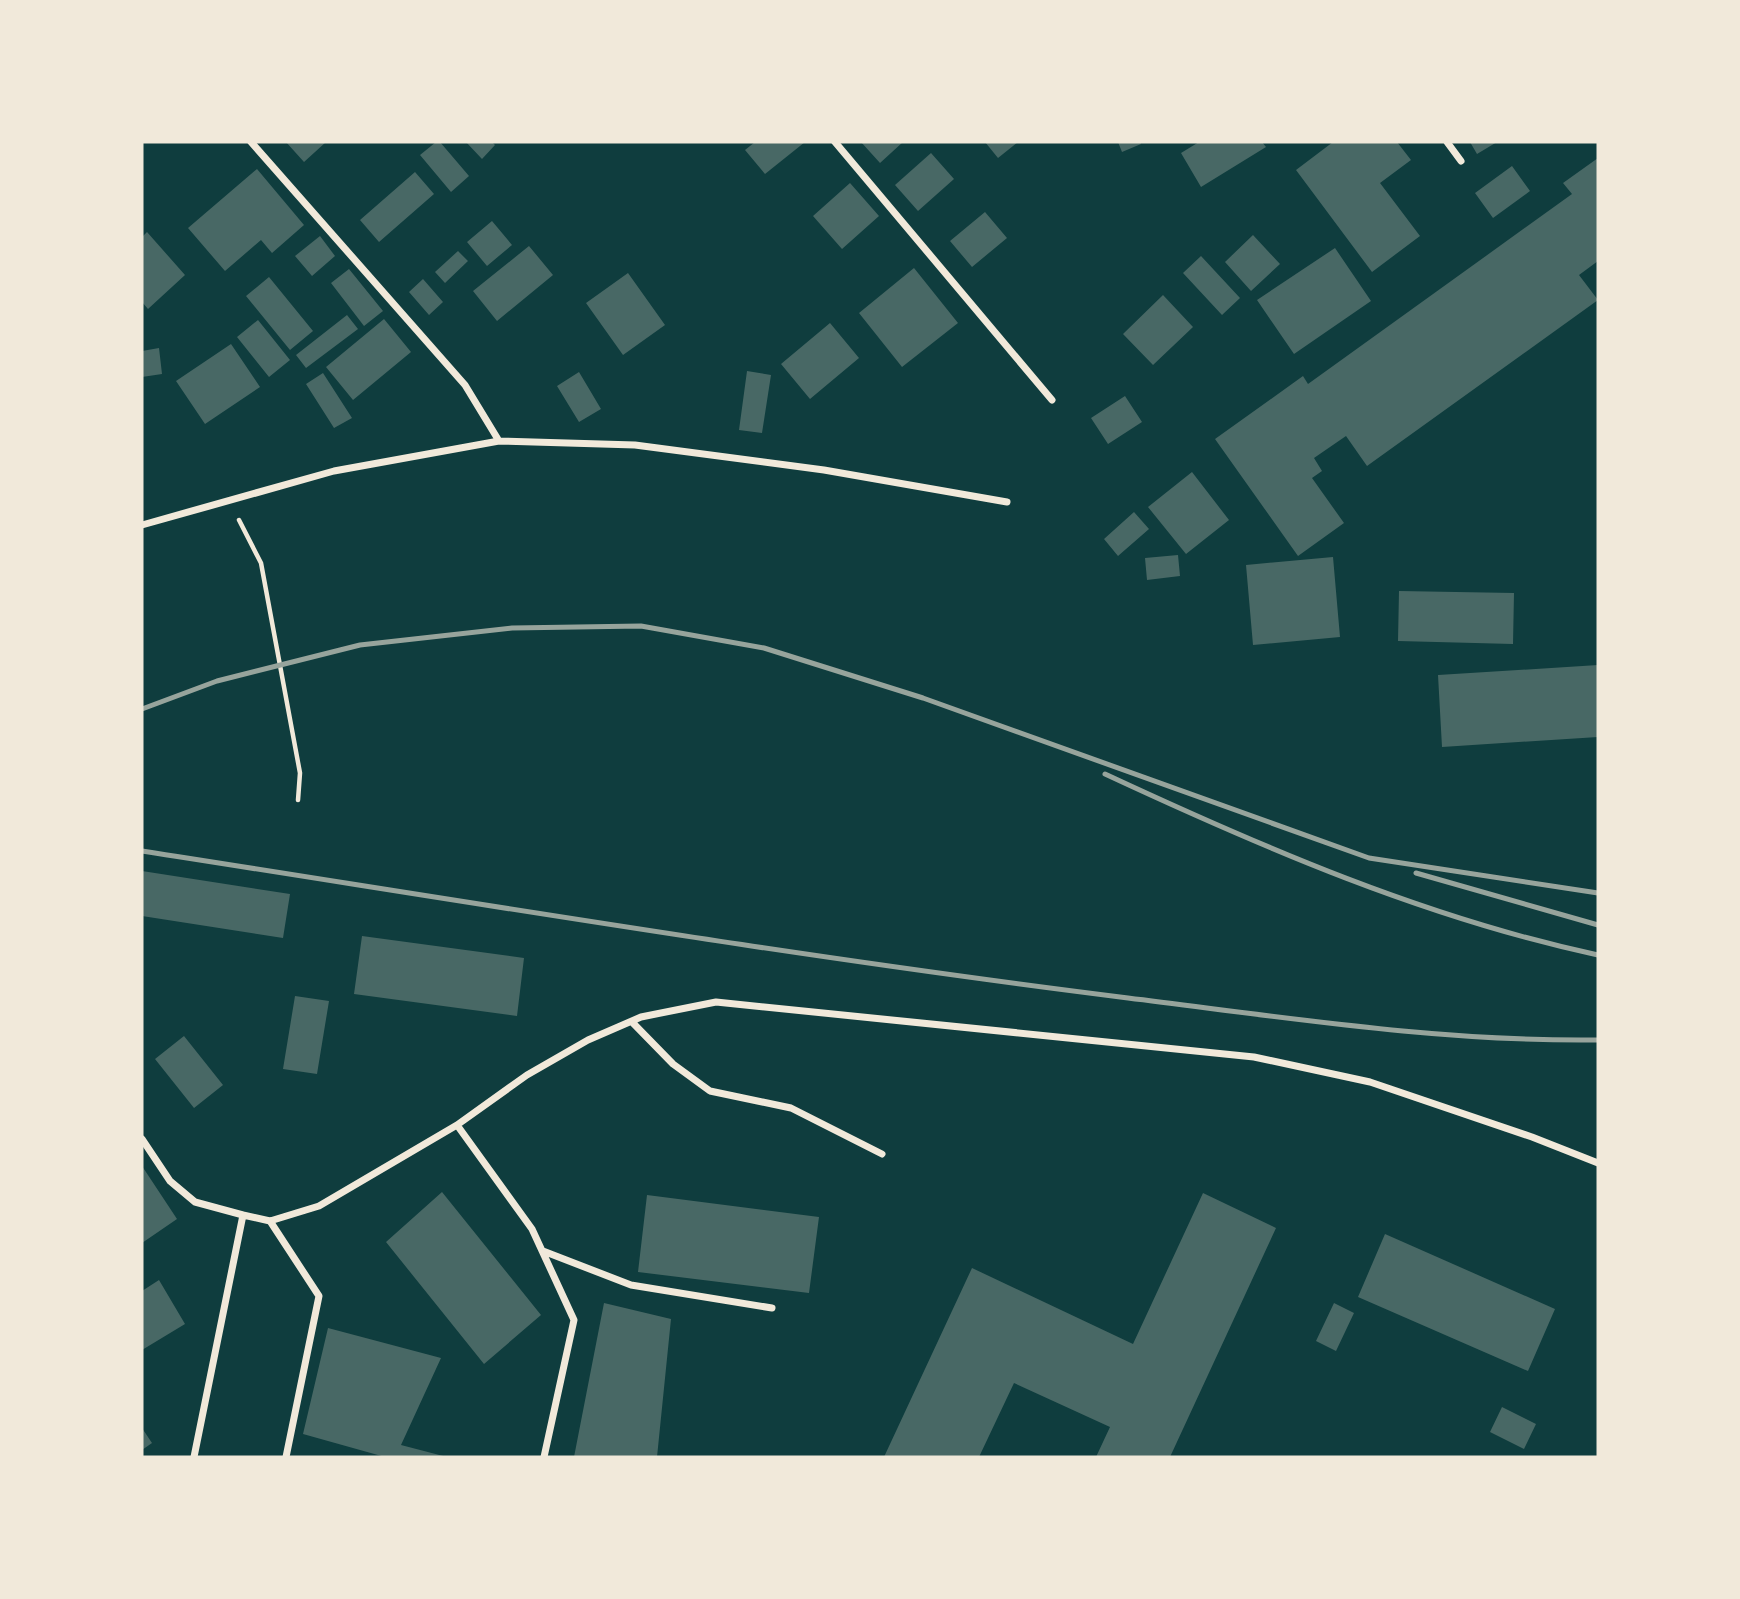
<svg xmlns="http://www.w3.org/2000/svg" width="1740" height="1599" font-family="'Source Sans 3',sans-serif">
	<style>
		.building { fill: #486865 }
		.lines { fill: none; stroke-linecap: round; stroke-linejoin: round }
		.path { stroke: #f1e9da; stroke-width: 4.5 }
		.minor { stroke: #f1e9da; stroke-width: 7 }
		.rail { stroke: #97a49c; stroke-width: 5 }
	</style>
	<rect width="100%" height="100%" fill="#0f3d3e"/>
	<path class="building" d="M286,142h40l-22,20z
		M436,142h4l29,34 -18,16 -31,-37z
		M466,142h26l3,3 -13,14z
		M755,142h50l-40,32 -20,-24z
		M861,142h42l-23,21z
		M985,142h33l-20,16z
		M1118,142h22l1,2 -19,8z
		M1199,142h63l4,5 -65,40 -20,-34z
		M1333,142h64l14,18 -31,23 40,53 -48,36 -76,-102z
		M1470,142h27l-20,12z
		M931,153l23,26 -36,32 -23,-26z
		M1598,158v103l-19,14 19,25 -231,166 -21,-30 -32,22 8,13 -10,7 32,45 -46,33 -83,-117 88,-63 5,8 264,-190 -9,-11z
		M1512,166l18,25 -37,27 -18,-25z
		M257,169l47,56 -32,28 -11,-13 -36,31 -37,-43z
		M415,172l19,22 -55,48 -19,-22z
		M850,183l29,33 -37,33 -29,-33z
		M985,212l22,26 -35,29 -22,-26z
		M492,221l20,24 -25,21 -20,-24z
		M147,232l38,43 -37,34 -6,-7v-65z
		M1253,235l27,29 -29,27 -26,-29z
		M320,236l15,20 -23,20 -17,-20z
		M529,246l24,29 -56,46 -24,-30z
		M1335,248l36,53 -77,53 -37,-54z
		M458,251l10,10 -23,22 -10,-11z
		M1201,256l39,42 -18,17 -39,-42z
		M914,268l44,55 -56,44 -43,-54z
		M349,269l34,42 -19,15 -33,-43z
		M628,273l37,52 -42,30 -37,-52z
		M269,277l44,54 -23,19 -44,-54z
		M423,279l20,23 -14,13 -20,-23z
		M1163,295l30,32 -40,38 -30,-31z
		M347,315l11,14 -52,39 -10,-13z
		M384,319l27,33 -58,48 -27,-33z
		M258,320l32,40 -21,17 -32,-40z
		M830,323l29,35 -49,41 -29,-35z
		M231,344l29,43 -55,37 -29,-43z
		M159,348l3,26 -20,3v-26z
		M747,371l24,4 -9,58 -23,-3z
		M579,372l22,37 -22,13 -22,-36z
		M323,373l29,45 -18,10 -28,-44z
		M1125,396l17,26 -34,22 -17,-26z
		M1192,472l37,48 -43,34 -38,-47z
		M1134,512l15,17 -31,27 -14,-17z
		M1178,555l2,21 -33,4 -2,-22z
		M1333,557l7,80 -87,8 -7,-80z
		M1399,591l115,2 -1,51 -115,-3z
		M1598,665v72l-156,10 -4,-72z
		M142,871l148,23 -7,44 -141,-22z
		M362,936l162,22 -7,58 -163,-22z
		M295,996l34,5 -12,73 -34,-5z
		M184,1036l39,49 -29,23 -39,-49z
		M142,1166l35,53 -35,24z
		M442,1192l99,123 -57,49 -98,-122z
		M1203,1193l73,35 -106,229h-74l14,-30 -96,-44 -35,74h-95l88,-189 161,76z
		M647,1195l172,22 -10,76 -171,-21z
		M1385,1234l170,75 -27,62 -170,-74z
		M159,1280l26,44 -43,26v-59z
		M604,1303l67,16 -14,138h-83z
		M1334,1303l20,10 -18,38 -20,-10z
		M328,1328l113,30 -40,87 46,12h-62l-82,-23z
		M1502,1407l34,17 -12,25 -34,-17z
		M142,1428l10,15 -10,7z"/>
	<g class="lines">
		<path class="path" d="M239,520l22,43 39,210 -2,27"/>
		<path class="minor" d="M251,142l214,243 34,56
			M835,142l217,258
			M1447,142l14,19
			M142,525l192,-54 165,-30 136,4 189,25 183,32
			M632,1022l41,42 37,27 81,17 91,46
			M457,1125l75,104 42,91 -30,137
			M142,1139l28,42 25,21 48,13 -49,242
			M243,1215l27,6 49,-15 138,-81 70,-50 61,-35 53,-23 75,-15 538,55 116,25 162,55 66,26
			M270,1221l49,75 -33,161
			M543,1251l88,34 141,23"/>
		<path class="rail" d="M142,709l75,-28 143,-36 152,-17 129,-2 123,22 159,50 446,160 229,35
			M1105,774c159,74 321,144 493,181
			M142,851c328,51 656,106 986,147 155,19 313,44 470,42
			M1416,873l182,52"/>
	</g>
	<rect width="1740" height="1599" fill="none" stroke="#f1e9da" stroke-width="287"/>
</svg>
